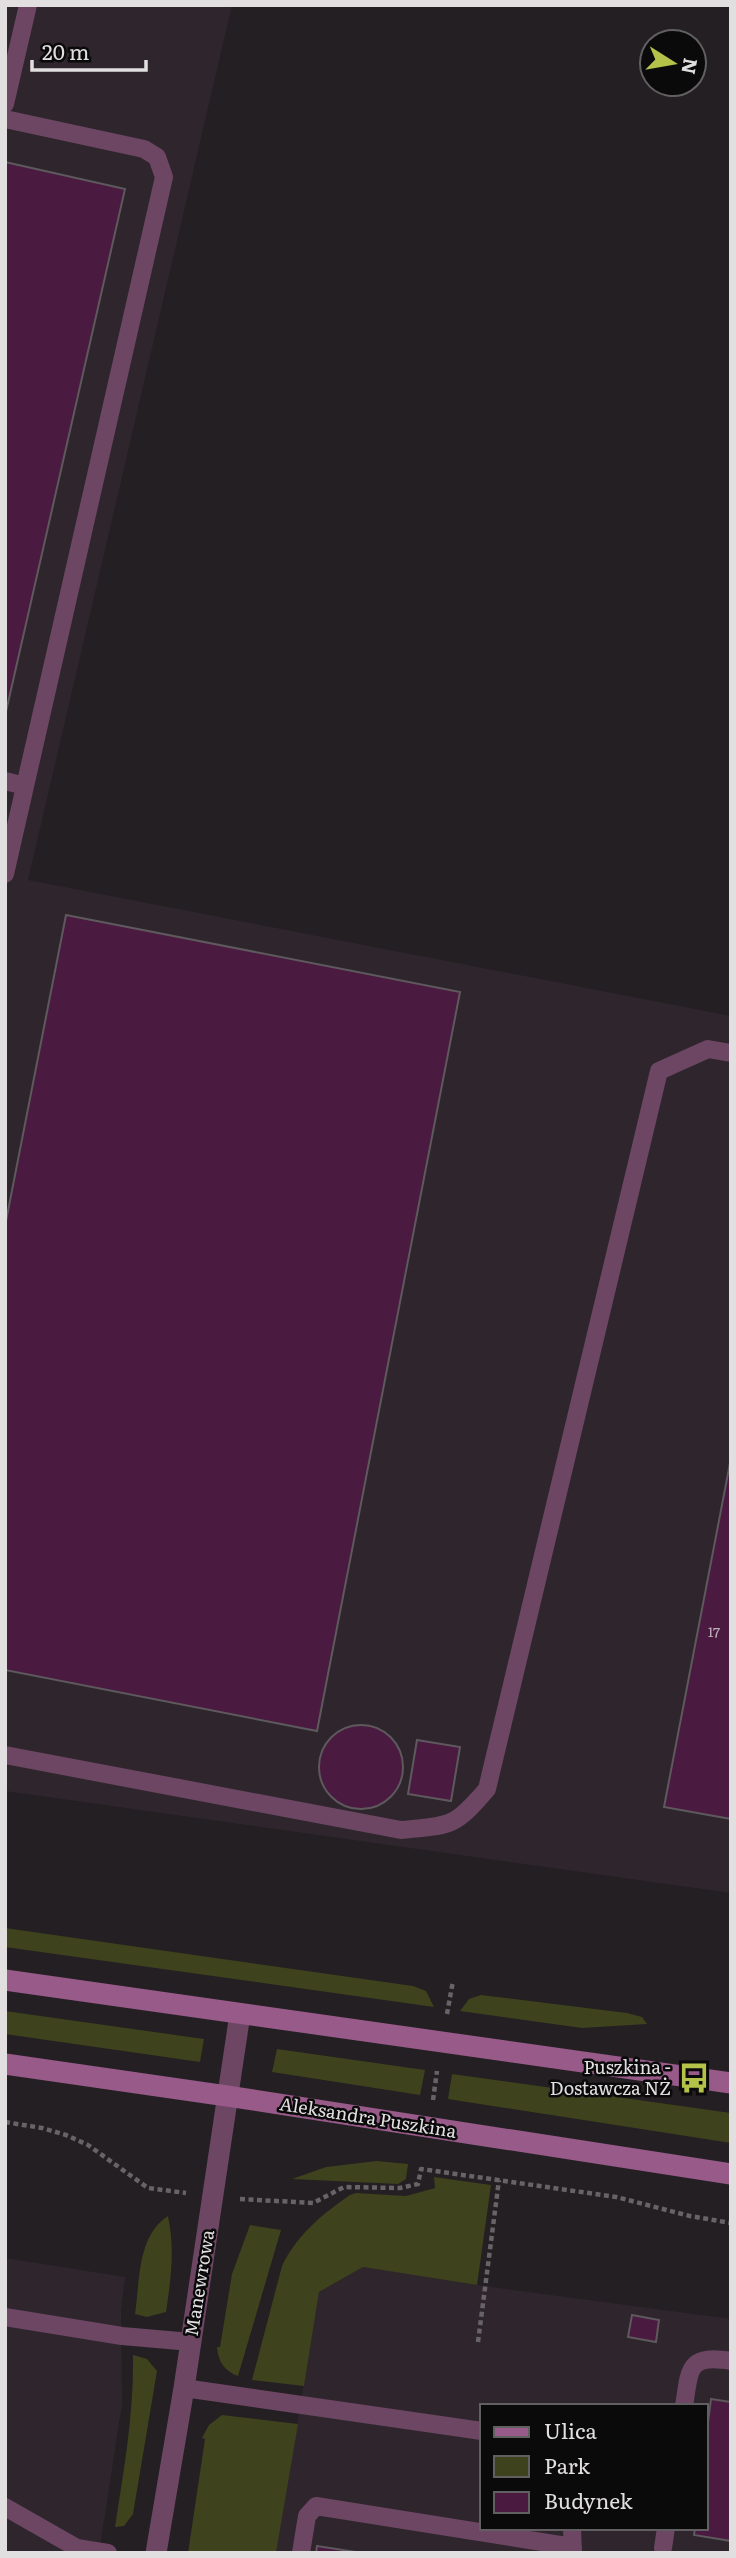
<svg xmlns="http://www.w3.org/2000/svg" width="736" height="2558" font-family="Literata,serif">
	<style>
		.built { fill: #2f262d; fill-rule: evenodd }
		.green { fill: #3e421d }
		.building { fill: #4a1a40; stroke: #5d595c; stroke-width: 2 }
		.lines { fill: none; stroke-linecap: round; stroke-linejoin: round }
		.path { stroke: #676366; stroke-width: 4.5; stroke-dasharray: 5 3.5; stroke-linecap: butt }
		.lane { stroke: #6c4663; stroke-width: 18 }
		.street { stroke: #6c4663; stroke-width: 21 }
		.secondary { stroke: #975a89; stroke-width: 21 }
		.labels { text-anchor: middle; stroke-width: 5; stroke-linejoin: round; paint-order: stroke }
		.number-label { font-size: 14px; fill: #bcaeb9 }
		.poi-label { font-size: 18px; fill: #e2dfe1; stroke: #0b0a0b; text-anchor: end }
		.street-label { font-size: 18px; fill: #e2dfe1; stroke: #0b0a0b }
	</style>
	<rect width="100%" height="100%" fill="#231f22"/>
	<path class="built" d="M5,5h227l-204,875 703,136v877l-726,-102z
		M5,2258l120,19 -4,34 1,93 -23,149h-94z
		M363,2267l114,18 254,34v234h-455l43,-261zM482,2406h224v122h-224z"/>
	<path class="green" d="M5,1928l408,58 13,5 8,16 -429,-60z
		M481,1995l146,18 15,4 5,7 -65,4 -122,-17 9,-12z
		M5,2011l199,28 -4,23 -195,-28z
		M277,2049l148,21 -5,25 -148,-23z
		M452,2074l279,39v30l-283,-44z
		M377,2161l31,3 -2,15 -8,5 -106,-5 34,-12z
		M434,2177l57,8 -14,100 -114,-18 -44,25 -15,94 -52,-6 30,-114c15,-31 39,-51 68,-71l6,-2 50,3 29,-8z
		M168,2216c7,33 3,63 -2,96l-19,5 -12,-3c5,-33 2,-78 33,-98z
		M250,2225l31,5 -43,146c-14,-5 -20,-15 -21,-29h3l12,-73z
		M133,2355l14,4 10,12 -24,143 -9,12 -9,1c9,-58 19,-114 18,-172z
		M222,2415l76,9 -22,129h-88l17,-114 -3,-1 7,-13z"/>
	<path class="building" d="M5,162l120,27 -120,527z
		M66,915l394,77 -143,739 -312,-61v-444z
		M731,1458v361l-67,-12z
		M319 1767a42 42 0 1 1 84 0a42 42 0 1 1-84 0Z
		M417,1740l43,7 -9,54 -43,-7z
		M632,2315l27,5 -3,22 -28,-5z
		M711,2399l20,3v139l-37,-6 1,-7h11v-90z
		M317,2546l45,7h-46z"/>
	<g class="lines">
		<path class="path" d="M447,2014l6,-33
			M433,2100l4,-29
			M5,2122l37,6 24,7 22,10 60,43 38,5
			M240,2199l73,4 31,-16 56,1 18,-4 3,-15 195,28 74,19 41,7
			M478,2342l21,-162"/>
		<path class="lane" d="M5,104l23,-99
			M5,119l139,30 13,8 7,20 -159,697
			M5,781l20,5
			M5,1755l396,75c50,-5 53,-2 86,-41l172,-718 49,-22 23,4
			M5,2317l117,19 69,6
			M184,2388l298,43
			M684,2406c6,-37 3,-52 47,-45
			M5,2507l72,41 31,5
			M572,2528l1,25
			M663,2548l3,-20
			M301,2553l6,-37 9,-10 257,41"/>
		<path class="street" d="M156,2553l28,-165 56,-374"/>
		<path class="secondary" d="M5,1980l726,103
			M5,2064l222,32 504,78"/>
	</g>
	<defs>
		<g id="bus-bare" transform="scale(2.415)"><path d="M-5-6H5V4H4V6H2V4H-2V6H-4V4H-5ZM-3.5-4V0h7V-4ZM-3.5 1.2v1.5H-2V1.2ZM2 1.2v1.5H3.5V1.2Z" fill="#b5c249" stroke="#0b0a0b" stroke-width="2.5" paint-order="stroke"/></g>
	</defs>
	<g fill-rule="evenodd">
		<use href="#bus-bare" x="694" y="2078"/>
	</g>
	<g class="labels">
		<g class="number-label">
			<text x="714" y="1637">17</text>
		</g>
		<g class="poi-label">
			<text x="671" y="2074">Puszkina -<tspan x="671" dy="21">Dostawcza NŻ</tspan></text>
		</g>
		<g class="street-label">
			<text transform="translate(368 2118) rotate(9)" y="6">Aleksandra Puszkina</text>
			<text transform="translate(200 2283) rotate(-81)" y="6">Manewrowa</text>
		</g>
	</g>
	<rect width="736" height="2558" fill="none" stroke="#e2dfe1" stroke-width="14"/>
	<rect x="480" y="2404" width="228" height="126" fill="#0b0a0b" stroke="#615f61" stroke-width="2"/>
	<rect x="494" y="2427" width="35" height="10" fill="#975a89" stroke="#615f61" stroke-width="2"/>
	<text x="544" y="2439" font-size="21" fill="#e2dfe1">Ulica</text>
	<rect x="494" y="2456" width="35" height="21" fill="#3e421d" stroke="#615f61" stroke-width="2"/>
	<text x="544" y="2474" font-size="21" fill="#e2dfe1">Park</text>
	<rect x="494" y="2492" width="35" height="21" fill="#4a1a40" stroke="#615f61" stroke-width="2"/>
	<text x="544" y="2509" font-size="21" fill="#e2dfe1">Budynek</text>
	<g transform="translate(673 63) rotate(101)"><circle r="33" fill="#0b0a0b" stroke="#615f61" stroke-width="2"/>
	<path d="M0-5L12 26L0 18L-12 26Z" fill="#b5c249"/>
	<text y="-10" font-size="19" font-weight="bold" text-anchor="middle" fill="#e2dfe1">N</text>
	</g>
	<path d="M32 60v10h114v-10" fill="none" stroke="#e2dfe1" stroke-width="3.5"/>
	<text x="42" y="60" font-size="21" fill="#e2dfe1" stroke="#0b0a0b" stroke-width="5" paint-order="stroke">20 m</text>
</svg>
